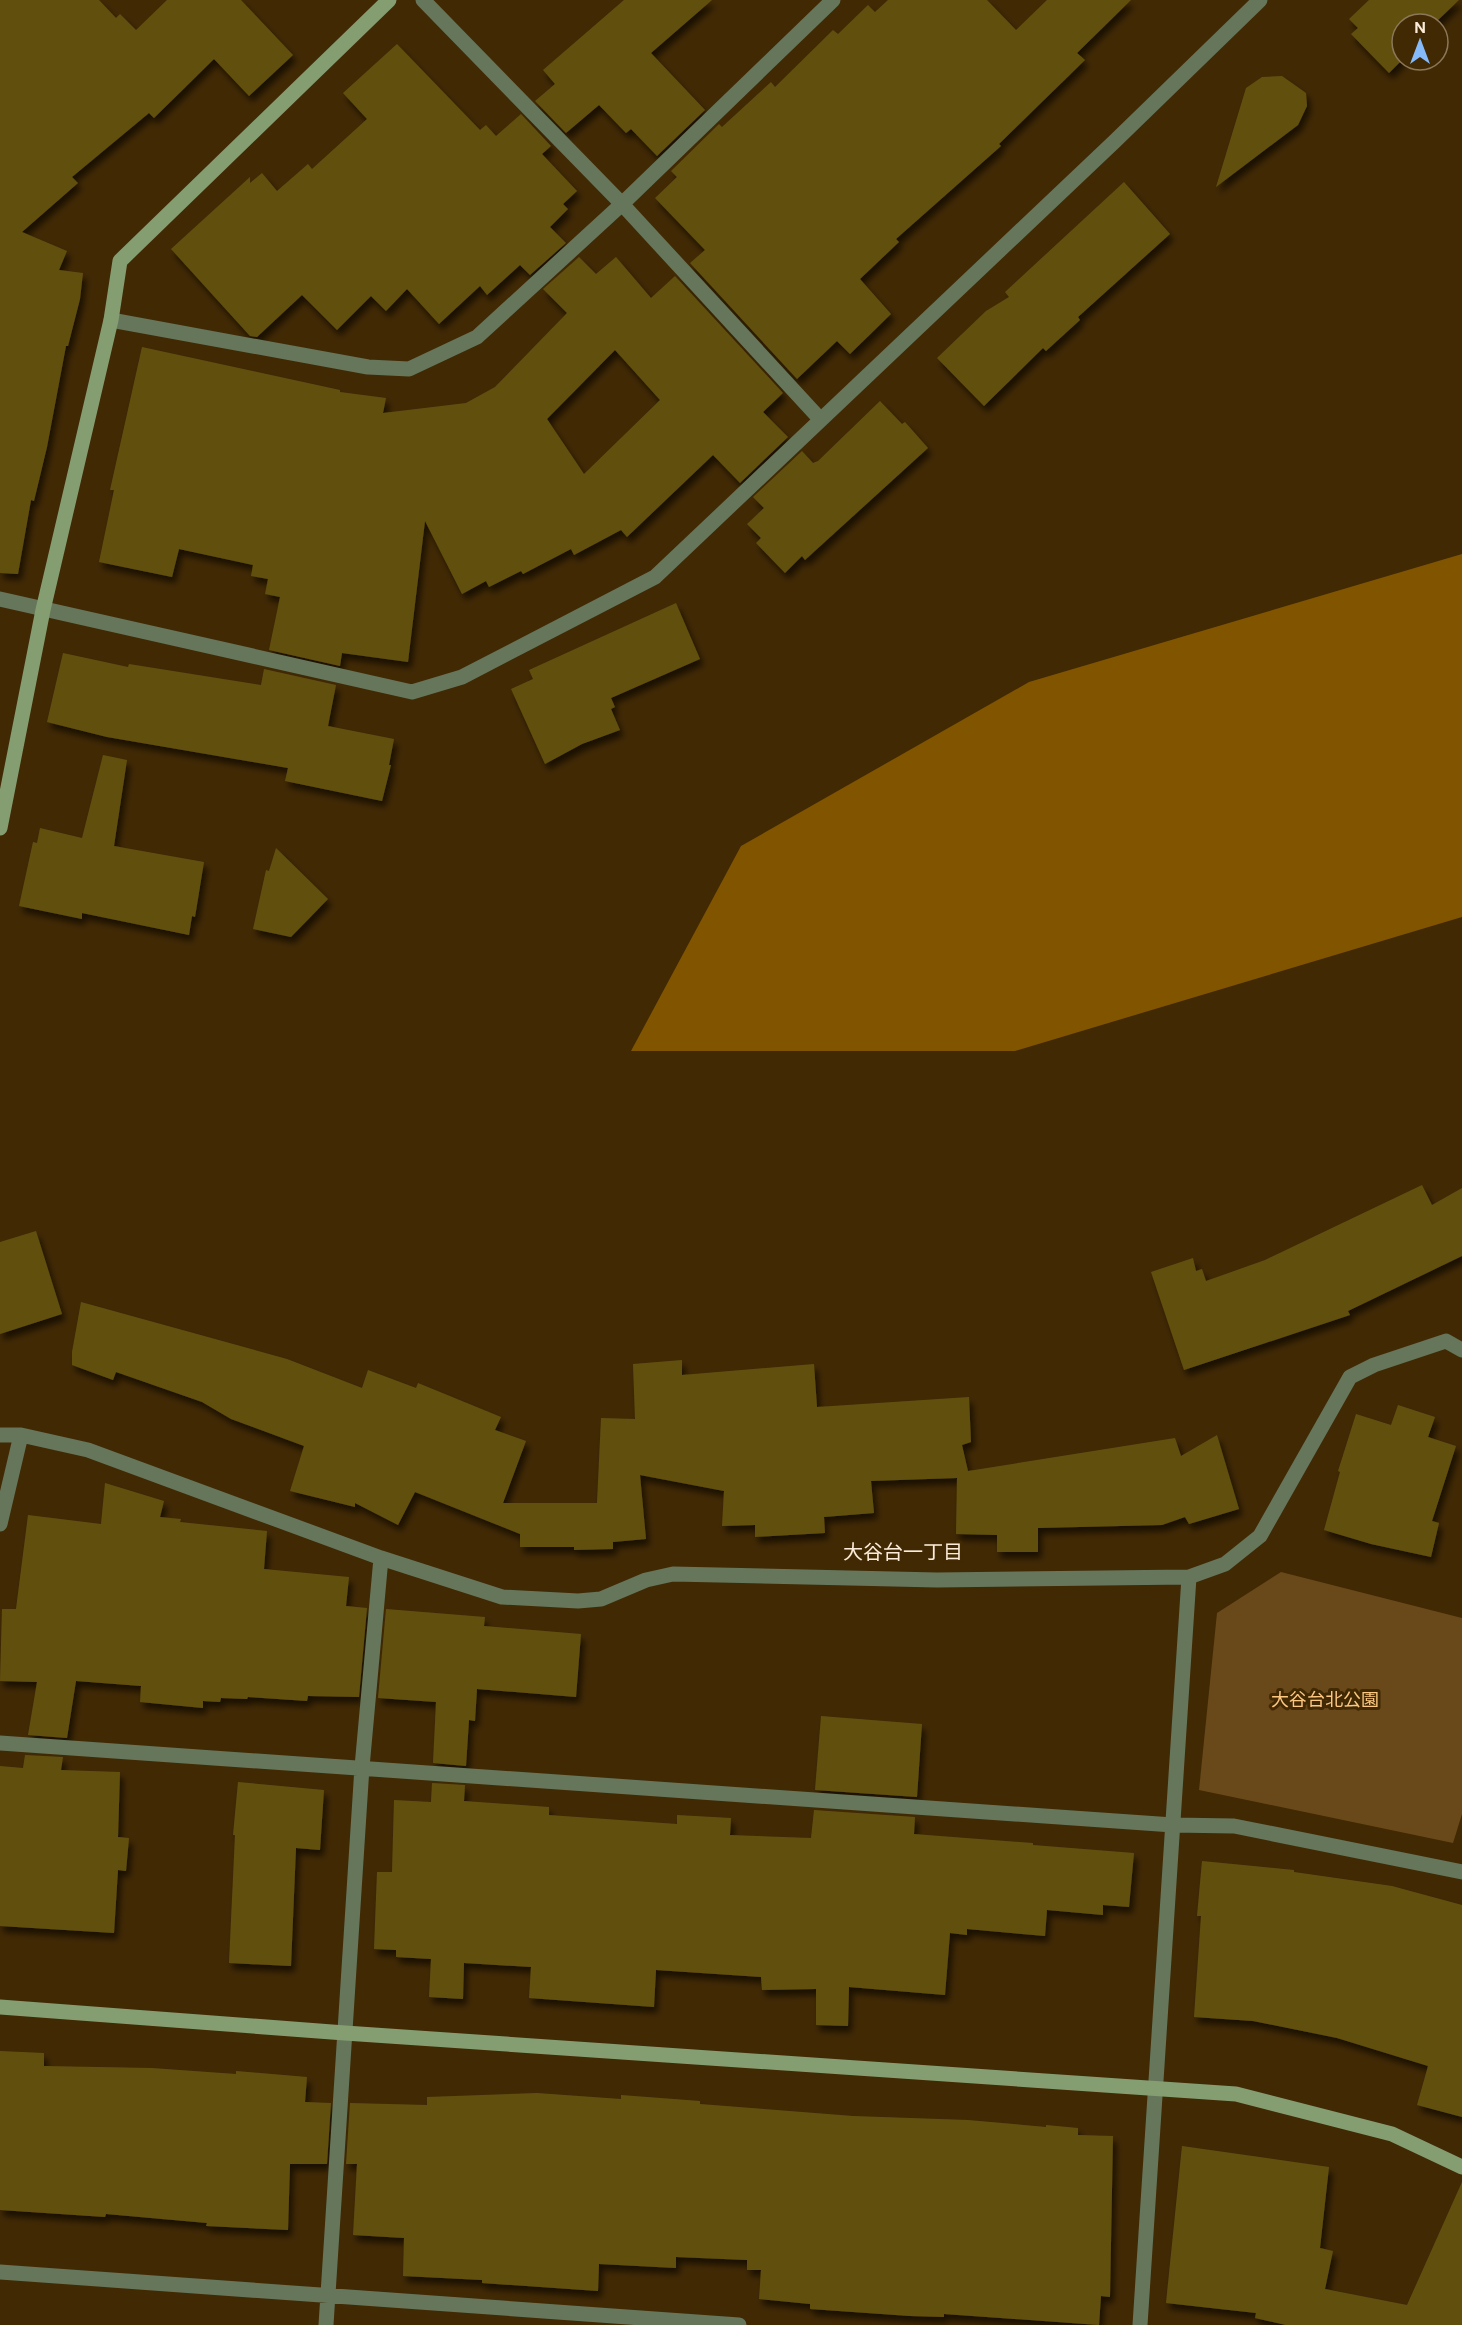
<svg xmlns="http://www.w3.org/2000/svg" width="1462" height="2325" font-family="'DM Sans','Noto Sans JP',sans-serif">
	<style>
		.green { fill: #694919 }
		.forest { fill: #815400 }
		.building { fill: #61500f; fill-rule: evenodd; filter: url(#shadow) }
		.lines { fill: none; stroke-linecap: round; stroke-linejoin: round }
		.street { stroke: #65765b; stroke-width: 15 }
		.secondary { stroke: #849e72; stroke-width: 15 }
		.labels { text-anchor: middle; stroke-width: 6; stroke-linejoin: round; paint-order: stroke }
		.park-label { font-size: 18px; fill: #fcc781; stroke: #412904 }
		.neighbourhood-label { font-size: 20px; fill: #fbebd8; stroke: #412904 }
	</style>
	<defs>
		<filter id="shadow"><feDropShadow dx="3.5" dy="6" stdDeviation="3" flood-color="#0009"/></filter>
	</defs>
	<rect width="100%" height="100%" fill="#412904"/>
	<path class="green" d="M1281,1572l181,46v196l-9,29 -254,-53 18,-177z"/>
	<path class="forest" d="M1462,554v363l-447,134h-384l110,-205 288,-164z"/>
	<path class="building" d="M0,0h99l17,18 4,-4 16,16 31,-30h74l52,55 -44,41 -35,-37 -60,59 -5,-5 -77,64 6,6 -56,49 45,19 -8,19 24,3 -3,26 -12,47h-2l-19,101 -13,54 -3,-1 -13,74 -18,-1z
		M624,0h88l-61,53 54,57 -48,46 -26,-27 -5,4 -27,-28 -33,28 -31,-32 20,-17 -12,-14z
		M888,0h99l29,30 31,-30h84l-54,53 8,7 -86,84 2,2 -105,93 3,3 -39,37 31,35 -41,40 -13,-13 -40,38 -107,-116 15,-13 -50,-52 22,-21 -6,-6 48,-47 3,3 49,-45 4,5 58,-57 5,4 30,-29 7,7z
		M1369,0h90l-23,22 2,2h-36v36l-13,13 -38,-39 7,-6 -9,-9z
		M397,44l83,86 6,-5 10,11 25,-22 30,32 -9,8 35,37 -14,13 5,5 -18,18 16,16 -36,32 -10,-10 -33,30 -7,-9 -41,38 -32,-35 -21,22 -15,-15 -34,34 -35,-35 -45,42 -7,-1 -79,-87 79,-72v6l12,-10 15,18 31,-27 4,5 55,-50 -24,-26z
		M1282,76l24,17 1,13 -9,19 -82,62 30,-99 16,-11z
		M1124,182l46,52 -92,83 2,3 -34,31 -3,-3 -59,58 -47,-48 49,-47 23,-14 -4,-5z
		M579,257l17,17 20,-17 35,41 24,-22 108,117 -20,19 25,25 -48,46 -27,-28 -86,82 -6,-7 -47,25 -3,-6 -48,25 -2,-3 -32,16 -3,-6 -24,13 -37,-73 -17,141 -66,-9 -2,13 -71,-16 11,-53 -15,-3 3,-15 -17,-3 2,-11 -74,-16 -7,28 -73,-15 15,-72h-4l32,-143 198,43v2l46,6 -3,15 83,-10 29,-16 72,-74 -24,-24zM615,350l45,50 -76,74 -37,-55z
		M880,401l22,23 3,-2 23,26 -123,112 -3,-4 -17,17 -29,-30 5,-5 -14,-14 17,-16 -11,-11 49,-46 11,12 5,-2z
		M676,603l24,56 -89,39 4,9 -4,2 9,21 -38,14 -37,20 -34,-75 22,-10 -4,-9z
		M63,653l65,14 1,-3 132,21 3,-16 72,16 -8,41 66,13 -5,26h2l-9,36 -97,-20 3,-13 -181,-31 -60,-15z
		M103,755l24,5 -13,86 90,16 -9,55 -3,-1 -3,19 -107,-22v6l-63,-13 14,-64 4,1 3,-15 42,10z
		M276,848l52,51 -37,38 -38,-8 13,-59 3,1z
		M1422,1185l10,20 30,-17v68l-114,55 2,4 -166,55 -33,-98 42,-14 3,13 6,-2 4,12 59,-21z
		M36,1231l26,83 -62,20v-92z
		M81,1302l206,57 75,29 6,-18 48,18 2,-5 83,34 -6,13 31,11 -23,62h94l4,-85 34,1 -2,-55 49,-4v15l132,-11 3,43 152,-10 2,45 -9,3 6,26 207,-33 6,18 36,-21 22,74 -50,15 -4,-7 -23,8 -124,3v24h-41v-17l-41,-1 1,-56 -86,3 3,32 -50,4 1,16 -70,4v-12l-33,1 2,-35 -84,-16 6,64 -33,3v7l-39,1v-3h-54v-13l-105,-42 -17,33 -43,-22v4l-65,-16 14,-45 -73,-27 -29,-17 -86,-30 -3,8 -41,-15v-13z
		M1398,1405l37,12 -7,20 28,9 -24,75 7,2 -8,34 -60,-13 -47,-14 16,-58 -2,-1 18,-57 35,11z
		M105,1483l59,18 -4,16 21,2 -1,3 87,9 -3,38 85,8 -3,29 21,2 -8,89 -51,-1 -1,5 -59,-4 -1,2 -26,-1 -1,4 -17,-1v7l-63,-6 1,-16 -65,-5 -9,57 -39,-3 9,-53 -37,-1 2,-72h14l12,-94 73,9z
		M386,1609l99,8 -1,9 97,8 -5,63 -99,-8 -2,32 -6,-1 -3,46 -33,-3 3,-61 -58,-4z
		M821,1716l101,8 -5,73 -102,-7z
		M25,1755l38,2 -2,13 59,2 -2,65 11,1 -3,33 -8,-1 -4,63 -114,-7v-160l23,2z
		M238,1782l86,8 -4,60 -24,-2 -5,118 -62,-3 6,-128h-2z
		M432,1783l33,2 -1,16 85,6v8l128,9v-9l54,3 -1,17 81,3 3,-28 101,7 -1,17 119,9v2l101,8 -5,54 -26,-2v10l-56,-5 -2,26 -78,-7v6l-17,-2 -5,62 -96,-8 -1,39 -32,-1v-36l-54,1 -1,-13 -105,-7 -2,37 -125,-9 2,-31 -67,-4 -1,36 -34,-2 2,-38 -35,-2v-7l-22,-1 3,-77h15l2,-72 37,2z
		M1202,1861l92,9v2l98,14 70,19v212l-45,-12 11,-39 -91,-28 -84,-17 -59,-4 7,-101h-4z
		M0,2051l44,2v13l108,2 84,6v-3l71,6 -2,25 26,1 -4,61h-37l-2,66 -82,-4 1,-3 -101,-9 -1,3 -105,-7z
		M537,2093l84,6v-4l79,6v3l153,12 115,4 78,7v-2l32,3v7l35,1 -3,161 -9,-1 -2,29 -155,-11v3l-34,-1 -100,-7v-5l-51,-5 2,-29h-14v-10l-71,-3v11l-77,-4 -1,27 -116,-8v-3l-79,-4 1,-38 -51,-3 4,-71h-11l4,-61 77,2v-8z
		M1182,2146l147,21 -9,81 13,3 -8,38 82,16 55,-123v143h-176l-31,-7 1,-5 -90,-10z"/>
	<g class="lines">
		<path class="street" d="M423,0l199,204 198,215
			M111,320l257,47 41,2 68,-32 145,-133 211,-204
			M0,599l412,93 50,-15 193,-100 460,-436 145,-141
			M0,1435h21l67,15 293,108 121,39 76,4 23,-2 45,-19 27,-6 264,6 252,-3 36,-13 35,-28 90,-159 24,-12 72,-24 16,9
			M0,1524l21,-89
			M0,1743l1173,82 61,1 228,46
			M0,2272l739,53
			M326,2325l36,-558 19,-209
			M1140,2325l49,-748"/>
		<path class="secondary" d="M0,828l43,-218 68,-290 9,-59 269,-261
			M0,2007l345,26 891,61 156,40 70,33"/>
	</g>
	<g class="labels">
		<g class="park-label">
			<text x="1325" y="1706">大谷台北公園</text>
		</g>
		<g class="neighbourhood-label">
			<text x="903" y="1559">大谷台一丁目</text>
		</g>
	</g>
	<g transform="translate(1420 42)"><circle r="28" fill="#412904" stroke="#8b7759" stroke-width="1.5"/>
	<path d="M0-4.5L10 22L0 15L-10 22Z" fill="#85bbfb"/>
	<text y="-9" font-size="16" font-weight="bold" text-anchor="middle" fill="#fbebd8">N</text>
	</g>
</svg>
